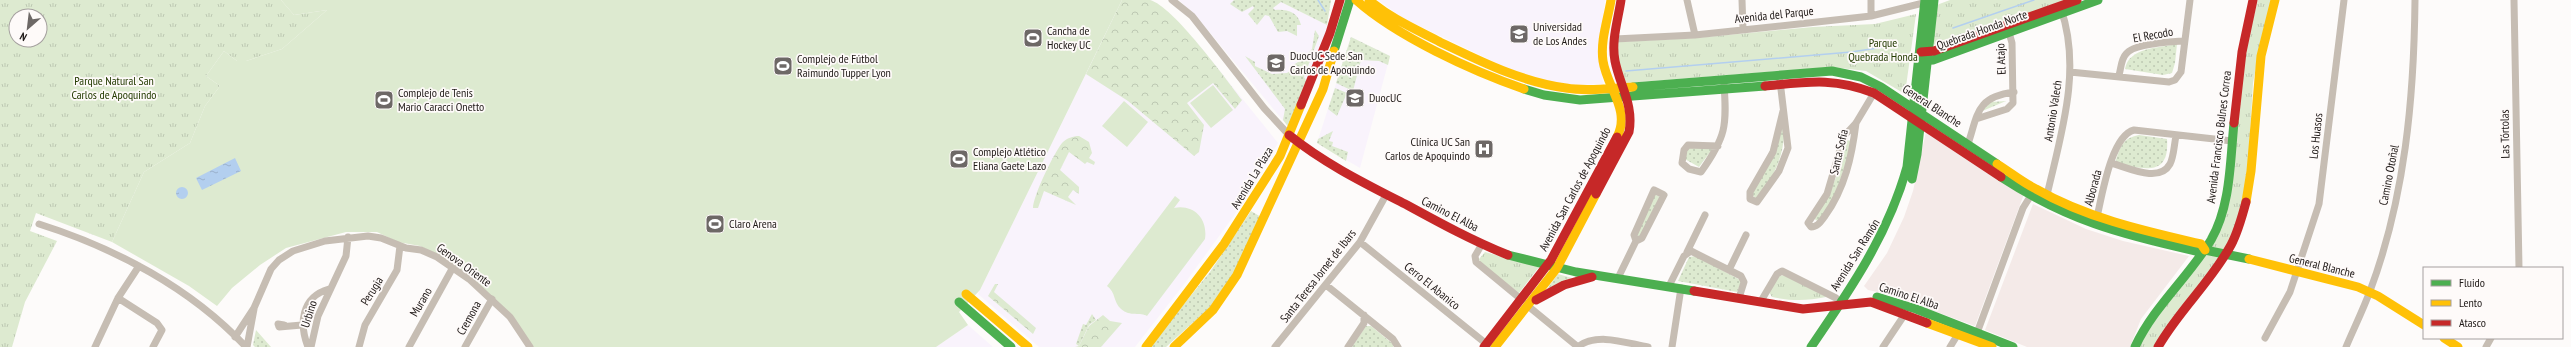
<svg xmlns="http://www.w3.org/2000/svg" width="2571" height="347" font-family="'PT Sans Narrow',sans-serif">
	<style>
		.commercial { fill: #f4eae8 }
		.education { fill: #f9f3fc }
		.grass { fill: url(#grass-dots) }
		.forest { fill: url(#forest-crowns) }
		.park { fill: url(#park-tufts); fill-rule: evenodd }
		.pitch { fill: #ddead0 }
		.water { fill: url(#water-ripples) }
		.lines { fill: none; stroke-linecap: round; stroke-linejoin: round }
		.stream { stroke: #b3cfef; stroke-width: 1.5 }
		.street { stroke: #c6bdb3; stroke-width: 7 }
		.fast { stroke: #4caf50; stroke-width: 9 }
		.slow { stroke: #ffc107; stroke-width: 9 }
		.jam { stroke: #c62828; stroke-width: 9 }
		.labels { text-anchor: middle; stroke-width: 3.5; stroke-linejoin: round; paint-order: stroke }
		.street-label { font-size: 12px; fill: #1f1917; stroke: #fefaf9 }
		.poi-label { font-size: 12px; fill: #1f1917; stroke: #fefaf9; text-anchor: start }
		.park-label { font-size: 12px; fill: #233b00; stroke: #fefaf9 }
	</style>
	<defs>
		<pattern id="grass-dots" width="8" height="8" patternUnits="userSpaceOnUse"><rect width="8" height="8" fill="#ddead0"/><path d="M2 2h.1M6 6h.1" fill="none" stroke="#bdc8b2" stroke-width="1.8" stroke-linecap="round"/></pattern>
		<pattern id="forest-crowns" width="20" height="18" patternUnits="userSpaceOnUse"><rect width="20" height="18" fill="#ddead0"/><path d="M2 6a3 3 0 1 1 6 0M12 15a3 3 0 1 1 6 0" fill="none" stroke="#bdc8b2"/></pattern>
		<pattern id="park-tufts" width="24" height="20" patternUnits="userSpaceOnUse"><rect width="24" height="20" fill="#ddead0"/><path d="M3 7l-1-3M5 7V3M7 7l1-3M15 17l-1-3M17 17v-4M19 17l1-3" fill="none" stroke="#bdc8b2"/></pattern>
		<pattern id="water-ripples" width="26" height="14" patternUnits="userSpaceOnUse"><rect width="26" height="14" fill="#b3cfef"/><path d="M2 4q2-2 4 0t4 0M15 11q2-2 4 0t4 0" fill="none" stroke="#9ab1cc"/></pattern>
	</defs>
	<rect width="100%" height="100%" fill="#fdfbfa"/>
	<path class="commercial" d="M1926,132l98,62 -49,132 -88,-32 -19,-4 -4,-4 23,-33 17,-36 9,-26z
		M2033,204l53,25 37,12 66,15 -48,63 -11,28h-103l-42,-17z"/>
	<path class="education" d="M1122,0h29l21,17 27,28 79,98 -45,74 -48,66 -50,64h-96l-61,-53z
		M1179,0h98l50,25 -2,17 -35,87 -89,-107z
		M1378,0h227l-6,58 4,26 -40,1 -54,-16 -106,-51z
		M1351,37l39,19 -30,112 -43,-25z
		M968,325l25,22h-57z"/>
	<path class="grass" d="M1234,0h97l-4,25 -46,-23 -8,6 2,2c12,-1 23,2 26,15h-4v11l-10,-5 -9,1 -9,-16 -4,-1 -8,10 -9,-11 6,-6 -1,-2 -11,6 -12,-8z
		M1315,30l4,6 -15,41 4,7 -18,45 -7,-9 2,-11 -40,-53 10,6v4l17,8 15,-1 6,-4v-4l10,-6 9,-10z
		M1351,37l39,19 -2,9 -9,-4 -18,-1 -8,31 -17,-8z
		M2177,44l-2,19 -3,10 -9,2 -38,-6c4,-22 34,-21 52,-25z
		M1335,88l12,5 -10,23 -9,-7z
		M2006,101l-26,11 11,-10z
		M1779,128h5c1,28 -11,50 -27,71l-5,-4z
		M1333,131l-4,10 4,1 -1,4 16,6 -2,9 -29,-18 1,-4z
		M2139,135l28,4c3,40 -26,29 -52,24 5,-15 7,-25 24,-28z
		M1846,140l5,1 1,4 -17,50 -16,27 -6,-4 16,-24 10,-24z
		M1686,147l27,1 -14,19 -16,-9z
		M1654,194l6,3 -20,40 -5,-3z
		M1251,211l10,6 -27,56 -25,35 -43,39h-17l61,-75z
		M1696,256l46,25 -5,11 -59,-11 11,-24z
		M1558,274l14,4 -25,11z
		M1092,314l4,6 -7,5 -10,21 -3,-2 7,-20 3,1z
		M1366,326h5l22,18v3h-41z
		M256,330l15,17h-16l-2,-2z"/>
	<path class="forest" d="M1122,0c9,0 20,0 28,0 23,6 76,79 92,100l-7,9 -22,-26 -26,20 17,22 -5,27 -5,4 -66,-55 -42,-27z
		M1079,136l10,6 3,11 -3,5 6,4 -1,3 -7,-3 -2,2 -16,-12 -9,18 19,17v7l-6,-4 -5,7 8,8 -32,-14 -6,17h-5c0,-12 21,-55 29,-65 5,-5 11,-7 17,-7z
		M995,284h3l-4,8 42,36 -3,6 -45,-38z
		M1103,315l7,6 12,2 -21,24h-26l4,-1 10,-20z"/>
	<path class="park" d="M0,0h281l13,15 33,-5 -45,39 -36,12h-9l-13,-10 -18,25 14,10 -15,20 -15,37 -46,29 -32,70 -76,-29 -6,18 27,10 -32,61 -13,45h-12zM16,16h24v24h-24z
		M1950,0h116l-125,46 -9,-2 2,-38z
		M2258,0h15l-13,46 -7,37 -4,69 -6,53 -18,46 -71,96h-15l8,-19 68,-88 34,-205z
		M1916,14l-11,80 -39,-23 -34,-4 -206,16 -8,-10 -3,-31 80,-4 118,-11 62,-3z
		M1485,252l54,15 -20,26 -39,-30 -1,-4z
		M1785,275l41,19v3c-19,4 -35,4 -54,0l-3,-5 9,-16z"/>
	<path class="pitch" d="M281,0h841l-142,290 -21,22 9,13 -32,22h-404l-19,-30 -72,-61 -21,-10 -22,-4 -21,-10h-31l-60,16 -26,17 -28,23 -15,18 -28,-20 -77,-44 32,-70 46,-29 15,-37 15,-20 -14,-10 18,-25 13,10h9l36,-12 45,-39 -33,5z
		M1213,85l20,25 -22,18 -21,-25z
		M1124,101l24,21 -21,25 -25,-21z
		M1175,196l5,4 -6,8c20,-4 34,11 31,31l-58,77c-6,-4 -17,1 -26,-7 -8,-7 -5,-17 -14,-23z"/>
	<path class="water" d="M235,158l6,13 -39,19 -6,-12z
		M176 193a6 6 0 1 1 12 0a6 6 0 1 1-12 0Z"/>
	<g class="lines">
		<path class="stream" d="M1318,0l7,11
			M1953,28l81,-28
			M1626,71l225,-19 40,-6"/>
		<path class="street" d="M1172,0l20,16 72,92 25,27
			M1687,0l8,35
			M1742,0l1,29
			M2514,0l5,268
			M1871,16v-16
			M1615,39l80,-4 113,-12 63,-7 56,-14
			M2070,72l99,10 6,-2 6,-8 9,-72
			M2119,75c2,-6 2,-16 7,-21 8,-11 45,-12 58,-13
			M1780,81l8,67 -9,23 -22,31 -7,-3v-7l23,-40 10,-41
			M1976,119l31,-10 6,-6 -1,-60 -4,-14
			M1856,123c-4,33 -11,65 -31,93 -4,5 -7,11 -14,11l-3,-4 19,-29 17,-58 12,-13 18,-30
			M1968,144c10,-30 8,-47 46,-52
			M1718,146l-30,-1 -4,5 -2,13 7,6 12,3c25,-35 26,-46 23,-88
			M2111,163c16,4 48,21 59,1 4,-8 4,-19 6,-28
			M2047,195c14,-61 35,-125 14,-186
			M2097,217c5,-21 14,-81 37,-87l98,11
			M39,224c76,24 152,64 207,123
			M1360,242l129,104
			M1482,244l-7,12 1,6 46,38
			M1687,252l18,-37
			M1729,270l17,-35
			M1618,278l18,-37 6,-3 22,-43 -10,-5 -20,45 2,6
			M1326,285l67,54 5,8
			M1669,286l15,-30 7,-5 50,25 3,6 -5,16
			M118,298l39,25 5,7 -9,17
			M1761,301l16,-27 5,-3 54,27
			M1528,306l50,41
			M284,325l-6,-1 1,3 23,-2
			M1974,335l3,-2 46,-125 10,-16
			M235,337l19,-29 17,-39 8,-9 14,-9 32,-10 43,-5 13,2 25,10 15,2 16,7 32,22 41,38 20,30
			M2265,338l25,-46 29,-88 25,-204
			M95,347l23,-49 21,-32
			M247,347l7,-38
			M308,347c-9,-23 -7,-50 21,-58
			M311,347l7,-31 28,-60 2,-19
			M359,347l6,-22 32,-55 3,-24
			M409,347l43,-78
			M465,347l27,-48
			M1275,347l85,-105 26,-47
			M1348,347l16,-24v-8
			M1577,347c21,-15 49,-4 71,0
			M1672,347l9,-59
			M1883,347l22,-33
			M1950,347l8,-13
			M2346,347c8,-19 17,-37 24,-56 35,-93 44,-193 45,-291
			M2486,347l5,-9"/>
		<path class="fast" d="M1334,51l16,-51
			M1922,61l11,-1 165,-60
			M1633,87l199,-16 29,6 20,10 116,77
			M1524,89l20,6 36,5 185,-14
			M2001,177c66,43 119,57 195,74l9,-1 44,9
			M1912,179l5,-25 17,-154
			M1508,255l68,17 118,19
			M1877,297l39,12 97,38
			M959,302l52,45
			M1811,347c39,-57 77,-112 96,-180l18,-167
			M2135,347c19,-41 53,-69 76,-107 20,-35 19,-79 23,-117"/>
		<path class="slow" d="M1356,0c40,36 116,71 168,89
			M1369,0c21,18 46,29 71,42 40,19 81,40 126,46 22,4 45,0 67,-1
			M1611,0c-3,19 -11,41 -8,61 4,27 28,49 14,76
			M1997,164c13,8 25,18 39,25 50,29 109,42 165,55l4,6
			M2246,202l5,-31 10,-115 14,-56
			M2249,259l109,28 20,9 46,29
			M966,294l62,53
			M1927,323l65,24
			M2444,338l14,9
			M1146,347l78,-103 56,-88 21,-51
			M1174,347l39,-37 24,-35 86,-186 11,-38
			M1495,347l62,-79 39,-74"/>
		<path class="jam" d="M1921,52l13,-1 143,-51
			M1765,86c42,-4 68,-9 109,7l127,84
			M1301,105l29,-72 10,-33
			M2234,123l8,-71 11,-52
			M1289,135c36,29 77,49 118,70 33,18 66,36 101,50
			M1596,194l33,-62c5,-27 -9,-46 -14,-71 -4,-20 3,-41 6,-61
			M1694,291l109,18 68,-7 56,21
			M1536,300l28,-15 28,-8
			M1484,347l67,-87 66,-123
			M2158,347c21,-37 53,-65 73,-102 7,-13 11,-28 15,-43"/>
	</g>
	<defs>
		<g id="university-square" transform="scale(1)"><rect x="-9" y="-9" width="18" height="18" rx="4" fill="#6d6866" stroke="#fefaf9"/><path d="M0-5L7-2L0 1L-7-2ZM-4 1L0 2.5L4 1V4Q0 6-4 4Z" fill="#fff"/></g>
		<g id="stadium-square" transform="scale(1)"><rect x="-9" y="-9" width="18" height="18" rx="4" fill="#6d6866" stroke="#fefaf9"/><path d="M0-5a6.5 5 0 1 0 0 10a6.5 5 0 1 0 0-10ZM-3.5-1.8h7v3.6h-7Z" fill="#fff"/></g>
		<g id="hospital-square" transform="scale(1)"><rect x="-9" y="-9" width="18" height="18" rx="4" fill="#6d6866" stroke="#fefaf9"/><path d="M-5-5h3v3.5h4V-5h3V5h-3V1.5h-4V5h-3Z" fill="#fff"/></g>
	</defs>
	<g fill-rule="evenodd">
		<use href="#university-square" x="1519" y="34"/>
		<use href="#stadium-square" x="1033" y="38"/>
		<use href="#university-square" x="1276" y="63"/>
		<use href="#stadium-square" x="783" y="66"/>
		<use href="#university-square" x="1355" y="98"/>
		<use href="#stadium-square" x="384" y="100"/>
		<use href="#hospital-square" x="1484" y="149"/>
		<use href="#stadium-square" x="959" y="159"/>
		<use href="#stadium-square" x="715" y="224"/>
	</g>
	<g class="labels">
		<g class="street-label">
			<text transform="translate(1774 15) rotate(-6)" y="4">Avenida del Parque</text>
			<text transform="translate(1982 30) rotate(-20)" y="4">Quebrada Honda Norte</text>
			<text transform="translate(2153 35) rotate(-10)" y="4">El Recodo</text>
			<text transform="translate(2001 59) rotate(-93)" y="4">El Atajo</text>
			<text transform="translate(1932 106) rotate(33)" y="4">General Blanche</text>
			<text transform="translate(2053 111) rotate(-81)" y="4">Antonio Valech</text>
			<text transform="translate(2505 134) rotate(-91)" y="4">Las Tórtolas</text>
			<text transform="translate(2316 136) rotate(-84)" y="4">Los Huasos</text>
			<text transform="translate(2219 137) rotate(-83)" y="4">Avenida Francisco Bulnes Correa</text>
			<text transform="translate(1839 152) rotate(-77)" y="4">Santa Sofía</text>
			<text transform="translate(2389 175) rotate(-79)" y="4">Camino Otoñal</text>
			<text transform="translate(1252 178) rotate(-59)" y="4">Avenida La Plaza</text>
			<text transform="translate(2093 188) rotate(-75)" y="4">Alborada</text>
			<text transform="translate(1575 189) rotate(-62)" y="4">Avenida San Carlos de Apoquindo</text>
			<text transform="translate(1450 214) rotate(27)" y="4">Camino El Alba</text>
			<text transform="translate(1855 255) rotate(-58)" y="4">Avenida San Ramón</text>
			<text transform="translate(464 265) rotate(36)" y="4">Genova Oriente</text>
			<text transform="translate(2322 266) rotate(14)" y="4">General Blanche</text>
			<text transform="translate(1318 276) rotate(-52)" y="4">Santa Teresa Jornet de Ibars</text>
			<text transform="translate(1432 286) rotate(39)" y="4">Cerro El Abanico</text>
			<text transform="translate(372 291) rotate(-58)" y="4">Perugia</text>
			<text transform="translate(1909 296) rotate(18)" y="4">Camino El Alba</text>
			<text transform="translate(421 302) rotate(-60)" y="4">Murano</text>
			<text transform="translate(309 314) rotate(-72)" y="4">Urbino</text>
			<text transform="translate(469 318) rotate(-61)" y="4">Cremona</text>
		</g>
		<g class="poi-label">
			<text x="1533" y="31">Universidad<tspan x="1533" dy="14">de Los Andes</tspan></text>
			<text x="1047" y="35">Cancha de<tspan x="1047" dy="14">Hockey UC</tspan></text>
			<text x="1290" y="60">DuocUC Sede San<tspan x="1290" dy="14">Carlos de Apoquindo</tspan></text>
			<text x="797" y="63">Complejo de Fútbol<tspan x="797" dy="14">Raimundo Tupper Lyon</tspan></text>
			<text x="398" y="97">Complejo de Tenis<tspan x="398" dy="14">Mario Caracci Onetto</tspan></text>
			<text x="1369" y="102">DuocUC</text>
			<text x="1470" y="146" text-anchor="end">Clínica UC San<tspan x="1470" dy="14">Carlos de Apoquindo</tspan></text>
			<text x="973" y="156">Complejo Atlético<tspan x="973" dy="14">Eliana Gaete Lazo</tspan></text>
			<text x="729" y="228">Claro Arena</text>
		</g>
		<g class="park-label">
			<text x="1883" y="47">Parque<tspan x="1883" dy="14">Quebrada Honda</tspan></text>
			<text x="114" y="85">Parque Natural San<tspan x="114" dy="14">Carlos de Apoquindo</tspan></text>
		</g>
	</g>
	<rect x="2423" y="267" width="140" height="72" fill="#fefaf9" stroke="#a5a09f"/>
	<rect x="2431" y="280" width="20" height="6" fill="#4caf50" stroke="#a5a09f"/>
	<text x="2459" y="287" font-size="12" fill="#1f1917">Fluido</text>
	<rect x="2431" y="300" width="20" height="6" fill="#ffc107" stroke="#a5a09f"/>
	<text x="2459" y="307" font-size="12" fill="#1f1917">Lento</text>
	<rect x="2431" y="320" width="20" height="6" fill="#c62828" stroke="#a5a09f"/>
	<text x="2459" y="327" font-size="12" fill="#1f1917">Atasco</text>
	<g transform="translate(28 28) rotate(208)"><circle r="19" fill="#fefaf9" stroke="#a5a09f"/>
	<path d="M0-3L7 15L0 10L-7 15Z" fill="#6d6866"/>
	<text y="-6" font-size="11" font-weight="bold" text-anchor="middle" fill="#1f1917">N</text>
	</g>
</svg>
